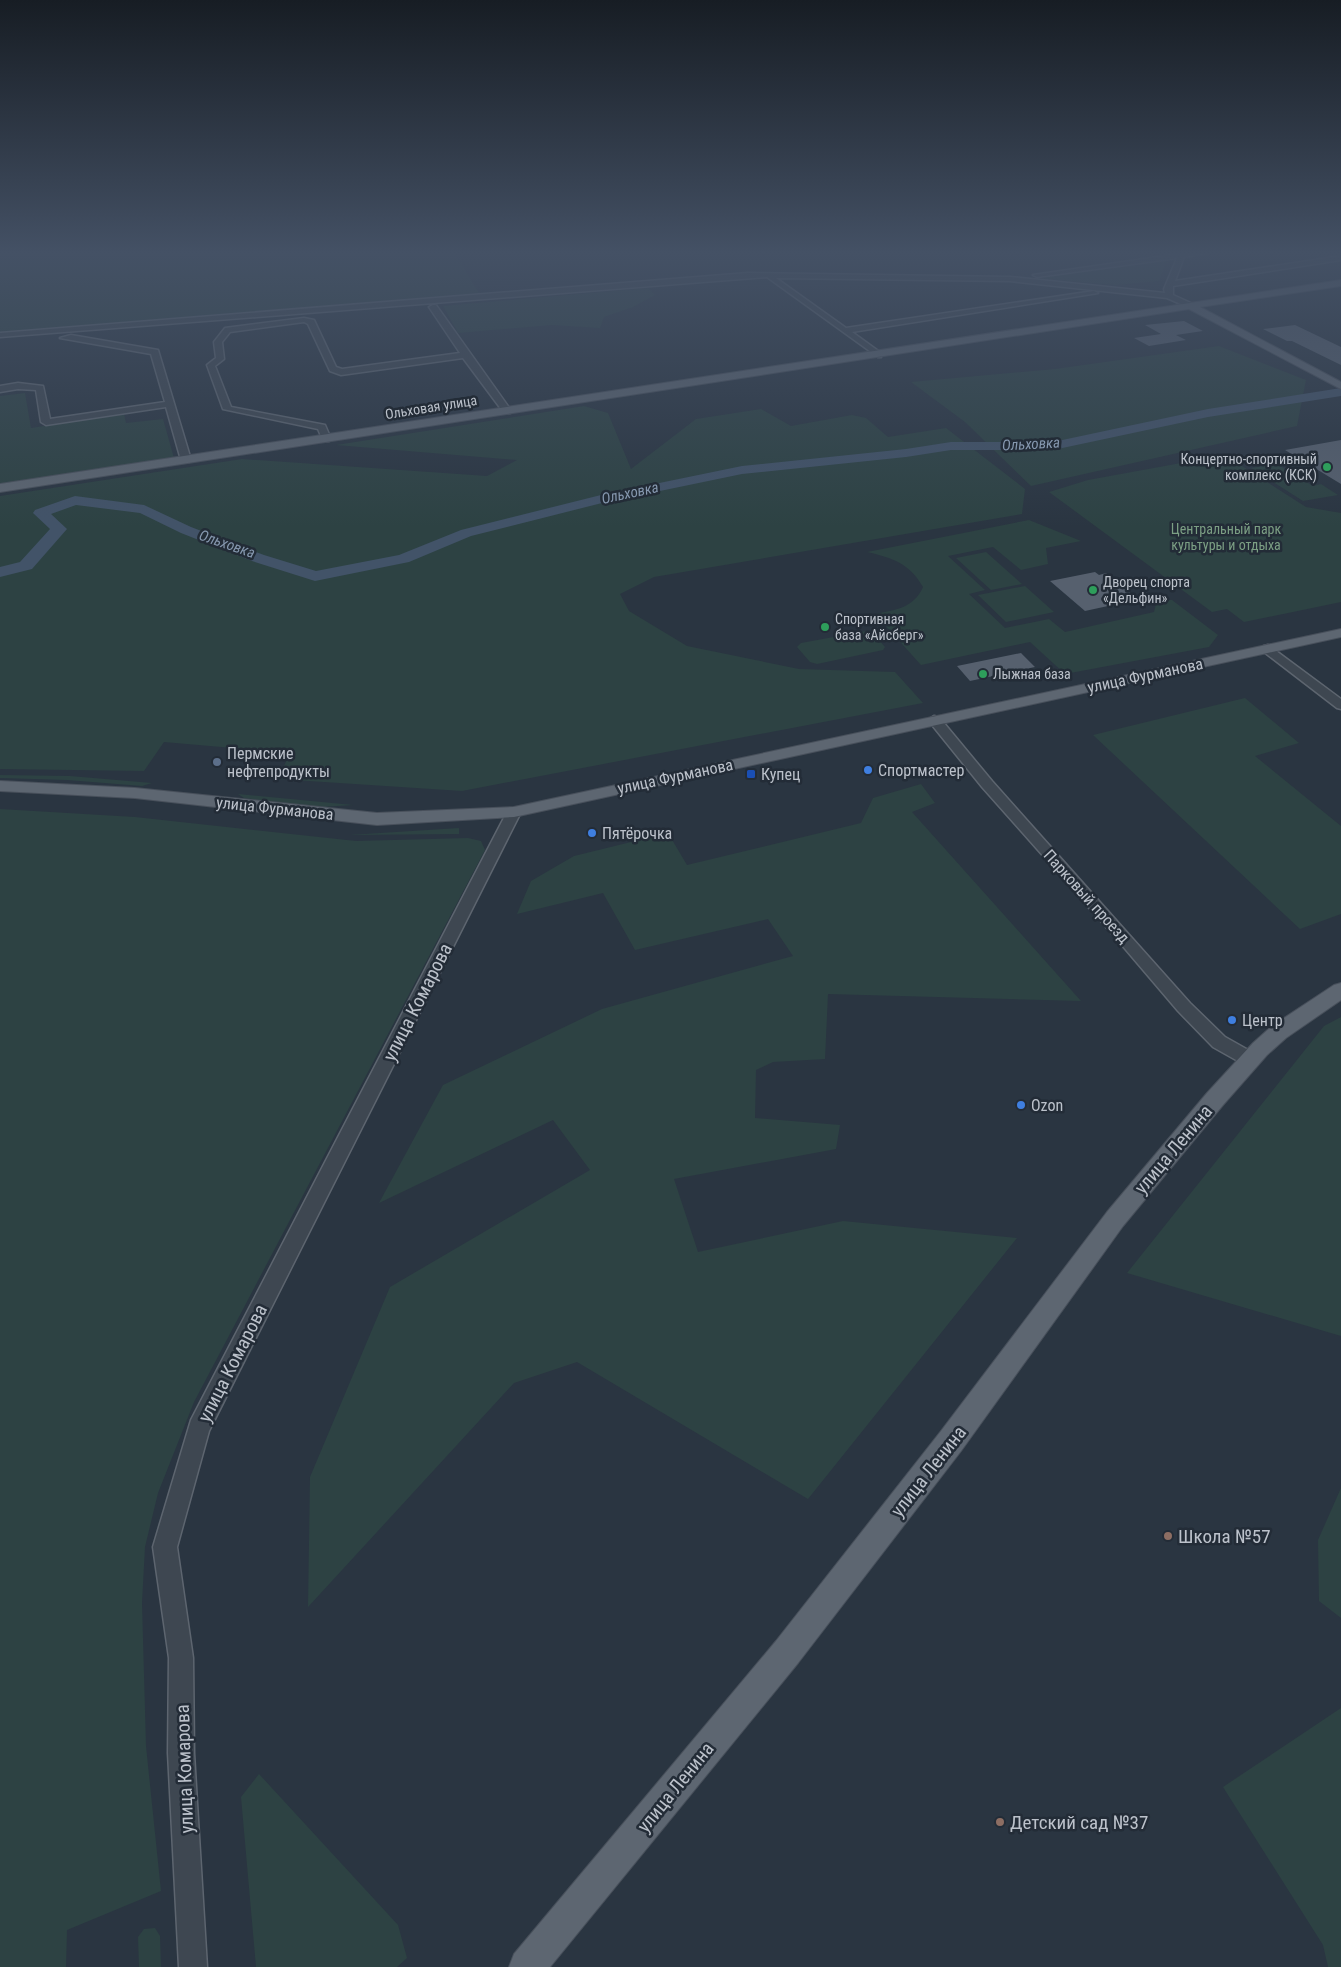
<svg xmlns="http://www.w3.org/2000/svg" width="1341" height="1967" font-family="'Roboto Condensed',sans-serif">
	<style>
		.green { fill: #2d4243 }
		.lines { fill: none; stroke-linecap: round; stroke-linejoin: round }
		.river { fill: #425368; fill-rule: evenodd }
		.building { fill: #56606e }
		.minor-casing { stroke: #5d656f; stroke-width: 3 }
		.major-casing { stroke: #48505b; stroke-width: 2 }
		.minor { fill: #3e4751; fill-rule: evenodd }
		.major { fill: #5d6671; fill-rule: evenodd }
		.leisure-dot { fill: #2e9e5b; stroke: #232c37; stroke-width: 2 }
		.service-dot { fill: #5c6f8a; stroke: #232c37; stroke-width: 2 }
		.shop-dot { fill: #3f7fe0; stroke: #232c37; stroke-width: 2 }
		.transit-dot { fill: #1a4fb4; stroke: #232c37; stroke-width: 2 }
		.education-dot { fill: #8d6e63; stroke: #232c37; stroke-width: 2 }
		.labels { text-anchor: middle; stroke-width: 5; stroke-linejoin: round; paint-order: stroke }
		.far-street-label { font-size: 14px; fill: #bcc2cb; stroke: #232c37 }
		.far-poi-label { font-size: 14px; fill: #bcc2cb; stroke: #232c37; text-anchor: start }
		.far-park-label { font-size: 14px; fill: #7c9f84; stroke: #232c37 }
		.far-water-label { font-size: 15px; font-style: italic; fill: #8698af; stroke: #232c37 }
		.street-label { font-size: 16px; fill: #bcc2cb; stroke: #232c37 }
		.poi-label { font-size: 16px; fill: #bcc2cb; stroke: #232c37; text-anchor: start }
		.near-street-label { font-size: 19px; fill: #bcc2cb; stroke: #232c37 }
		.near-poi-label { font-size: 19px; fill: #bcc2cb; stroke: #232c37; text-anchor: start }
	</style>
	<rect width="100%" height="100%" fill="#2a3541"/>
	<path class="green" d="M0,252h454l25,41 -479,39z
		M1167,260l-8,21 -43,4 -80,-7z
		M648,288l7,7 -22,12 -29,10 -4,11 -48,-3 -94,8 -15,-27z
		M1219,346l87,34 -9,46 -266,60 -66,-64 -54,-40 144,-13z
		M25,393l6,35 93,-14 2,9 37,-4 11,39 -174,26v-88z
		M584,406l24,7 23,56 65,-50 65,-10 30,17 61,-11 14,3 22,19 58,-9 79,61 -3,25 -368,63 -34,17 9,17 58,35 112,23 96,3 28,31 -461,88 -184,-12 12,-26 -126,-11 -20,29 -144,-2v-273l242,-37 245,17 30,-16 -181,-15z
		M1225,455l81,52 35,6v89l-97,20 -17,-13 -15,3 -163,-120 39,-12z
		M1277,464l36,22 8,-2 17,11 -35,6 -52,-33z
		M1029,520l52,21 -35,7 2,16 -27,6 -28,-23 -45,9 37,34 -16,4 36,34 44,-9 16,13 89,-20 3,-12h15l46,35 -9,12 -144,27 -35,-32 -109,23 -46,-51c20,-4 39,-6 48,-27 -14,-24 -30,-29 -56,-35z
		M986,552l36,32 -31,6 -35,-32z
		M1025,586l29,26 -48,10 -28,-27z
		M866,631l6,1 13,15 -2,3 -66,14 -7,-2 -13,-15 4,-4z
		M1245,698l54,45 -44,13 86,70v88l-41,15 -207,-194z
		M0,775l70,1 82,7 -10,3 -75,-6 -67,-2z
		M921,784l14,19 -23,9 169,189 -253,-7 -3,65 -52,3 -17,8 -1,48 85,7 -4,24 -162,30 24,73 145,-31 174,17 -209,261 -231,-137 -63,21 -206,224 2,-130 80,-190 200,-117 -37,-50 -174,83 64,-118 159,-76 191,-53 -25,-37 -133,31 -32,-57 -86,21 14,-33 43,-25 94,-23 19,32 174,-42 12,-25z
		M238,794l115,11 -31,2 -78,-9z
		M0,809l135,8 221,24 112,-3 13,3 4,9 -291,552 -36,91 -13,54 -3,56 4,143 15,145 -94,39 -1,37h-66z
		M459,828v6l-110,1z
		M1341,1017v319l-214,-63 197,-247z
		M1341,1488v130l-22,-17 -1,-61z
		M1341,1708v259h-13l-5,-22 -100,-158z
		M259,1774l139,151 9,33 -10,9h-141l-15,-170z
		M155,1928l5,8 1,31h-22l-1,-30 6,-8z"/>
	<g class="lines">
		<path class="river" d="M1341,388v8l-133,21 -155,33h-102l-45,7 -164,17 -140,29 -131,33 -62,26 -94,19 -63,-20 -71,-28 -41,-20 -64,-8 -25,9 16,15 -35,40 -32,8v-10l20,-5 30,-33 -17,-16 2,-3 40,-14 69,9 47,22 73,28 52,16 83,-16 62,-25 140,-35 141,-29 164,-17 45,-7h102l155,-33z"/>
	</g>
	<path class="building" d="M1184,321l19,10 -27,4 10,5 -37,6 -15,-8 27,-4 -16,-9z
		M1295,325l46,22v18l-49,-24h-5l-24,-12z
		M1341,440v44l-56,-34z
		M1095,572l4,3 7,-2 27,22 -7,1 5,5 -46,10 -35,-30z
		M1021,653l14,14 -65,14 -13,-15z"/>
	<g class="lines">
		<g class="minor-casing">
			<path id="minor" d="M1180,252h31l-27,5 -9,24 166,-25v4l-168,26v9l20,9v4h-3l-23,-10 -157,-17 -234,-3 70,50 248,-37 4,2 -246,39 29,21v4h-3l-111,-80 -767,60v-4l748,-60 262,4 155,16 -1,-4 13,-31 -140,19 -4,-2 146,-21z
				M433,305h3l74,104v4h-6l-41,-55 -122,17 -11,-4 -22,-47 -4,-2 -74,10 -8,10 2,17 -9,7 16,41 94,18 6,14 -2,2h-6l-5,-12 -95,-20 -16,-44 9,-7 -2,-16 11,-14 79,-10 10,2 22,47 6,2 118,-16 -31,-46z
				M71,335l87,15 33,110 -2,2 -8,-2 -15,-53 -120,18 -5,-3 -5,-32 -18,-1 -18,3v-6l18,-3 25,3 7,33 115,-17 -14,-48 -91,-16z
				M1268,645l73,54v10l-4,-1 -73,-56 -2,-3 2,-3z
				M934,716l5,1 53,64 198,222 35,34 32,18 3,5 -3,5 -6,2 -6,-2 -32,-18 -35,-36 -63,-74 -133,-150 -54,-67z
				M514,808l7,4 -312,619 -32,116 16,111 1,95 13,214h-28l-11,-214 1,-95 -16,-111 38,-127 316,-608z"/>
		</g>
		<g class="major-casing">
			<path id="major" d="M1341,280v6l-141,21 141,75v7l-152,-80 -1189,183v-8z
				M1341,629v8l-827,180 -137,8 -242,-27 -135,-7v-10l135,7 242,25 137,-6z
				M1341,983v17l-55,38 -19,17 -44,50 -100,121 -162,225 -163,212 -248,304h-41l5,-13 262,-313 165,-210 166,-219 100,-119 46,-50 19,-17 62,-41z"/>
		</g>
		<use href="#minor" class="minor"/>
		<use href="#major" class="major"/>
	</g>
	<linearGradient id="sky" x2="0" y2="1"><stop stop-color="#171d24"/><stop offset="0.48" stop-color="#445165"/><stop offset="1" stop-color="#445165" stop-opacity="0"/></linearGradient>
	<rect width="1341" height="527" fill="url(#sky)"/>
	<g class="leisure-dot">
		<circle cx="1327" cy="467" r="5"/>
		<circle cx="1093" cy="590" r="5"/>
		<circle cx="825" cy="627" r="5"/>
		<circle cx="983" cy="674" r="5"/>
	</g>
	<circle class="service-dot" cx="217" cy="762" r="5"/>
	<g class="shop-dot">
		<circle cx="868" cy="770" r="5"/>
		<circle cx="592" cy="833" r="5"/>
		<circle cx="1232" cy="1020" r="5"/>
		<circle cx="1021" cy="1105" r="5"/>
	</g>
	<rect class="transit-dot" x="746" y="769" width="10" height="10" rx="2.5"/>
	<g class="education-dot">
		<circle cx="1168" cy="1536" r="5"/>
		<circle cx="1000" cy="1822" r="5"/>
	</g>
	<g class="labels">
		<g class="far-street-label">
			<text transform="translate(431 407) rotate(-9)" y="5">Ольховая улица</text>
		</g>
		<g class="far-poi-label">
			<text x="1317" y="464" text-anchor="end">Концертно-спортивный<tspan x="1317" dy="16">комплекс (КСК)</tspan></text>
			<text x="1103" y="587">Дворец спорта<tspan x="1103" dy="16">«Дельфин»</tspan></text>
			<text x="835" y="624">Спортивная<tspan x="835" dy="16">база «Айсберг»</tspan></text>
			<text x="993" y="679">Лыжная база</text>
		</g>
		<g class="far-park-label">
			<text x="1226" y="534">Центральный парк<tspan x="1226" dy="16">культуры и отдыха</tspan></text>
		</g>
		<g class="far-water-label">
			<text transform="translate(1031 444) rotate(-3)" y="5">Ольховка</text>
			<text transform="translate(630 493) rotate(-12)" y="5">Ольховка</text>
			<text transform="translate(227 544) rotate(19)" y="5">Ольховка</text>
		</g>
		<g class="street-label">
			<text transform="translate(1145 675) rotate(-12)" y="6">улица Фурманова</text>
			<text transform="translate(675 776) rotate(-12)" y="6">улица Фурманова</text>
			<text transform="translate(275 808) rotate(6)" y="6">улица Фурманова</text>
			<text transform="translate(1087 896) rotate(48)" y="6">Парковый проезд</text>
		</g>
		<g class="poi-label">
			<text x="227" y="759">Пермские<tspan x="227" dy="18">нефтепродукты</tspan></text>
			<text x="878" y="776">Спортмастер</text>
			<text x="761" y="780">Купец</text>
			<text x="602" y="839">Пятёрочка</text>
			<text x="1242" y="1026">Центр</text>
			<text x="1031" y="1111">Ozon</text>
		</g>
		<g class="near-street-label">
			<text transform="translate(417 1002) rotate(-63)" y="7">улица Комарова</text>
			<text transform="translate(1173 1149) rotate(-50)" y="7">улица Ленина</text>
			<text transform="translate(232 1363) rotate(-63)" y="7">улица Комарова</text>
			<text transform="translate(928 1471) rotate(-52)" y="7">улица Ленина</text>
			<text transform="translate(184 1769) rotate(-92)" y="7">улица Комарова</text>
			<text transform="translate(675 1787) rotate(-51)" y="7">улица Ленина</text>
		</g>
		<g class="near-poi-label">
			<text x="1178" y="1543">Школа №57</text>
			<text x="1010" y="1829">Детский сад №37</text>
		</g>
	</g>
</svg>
